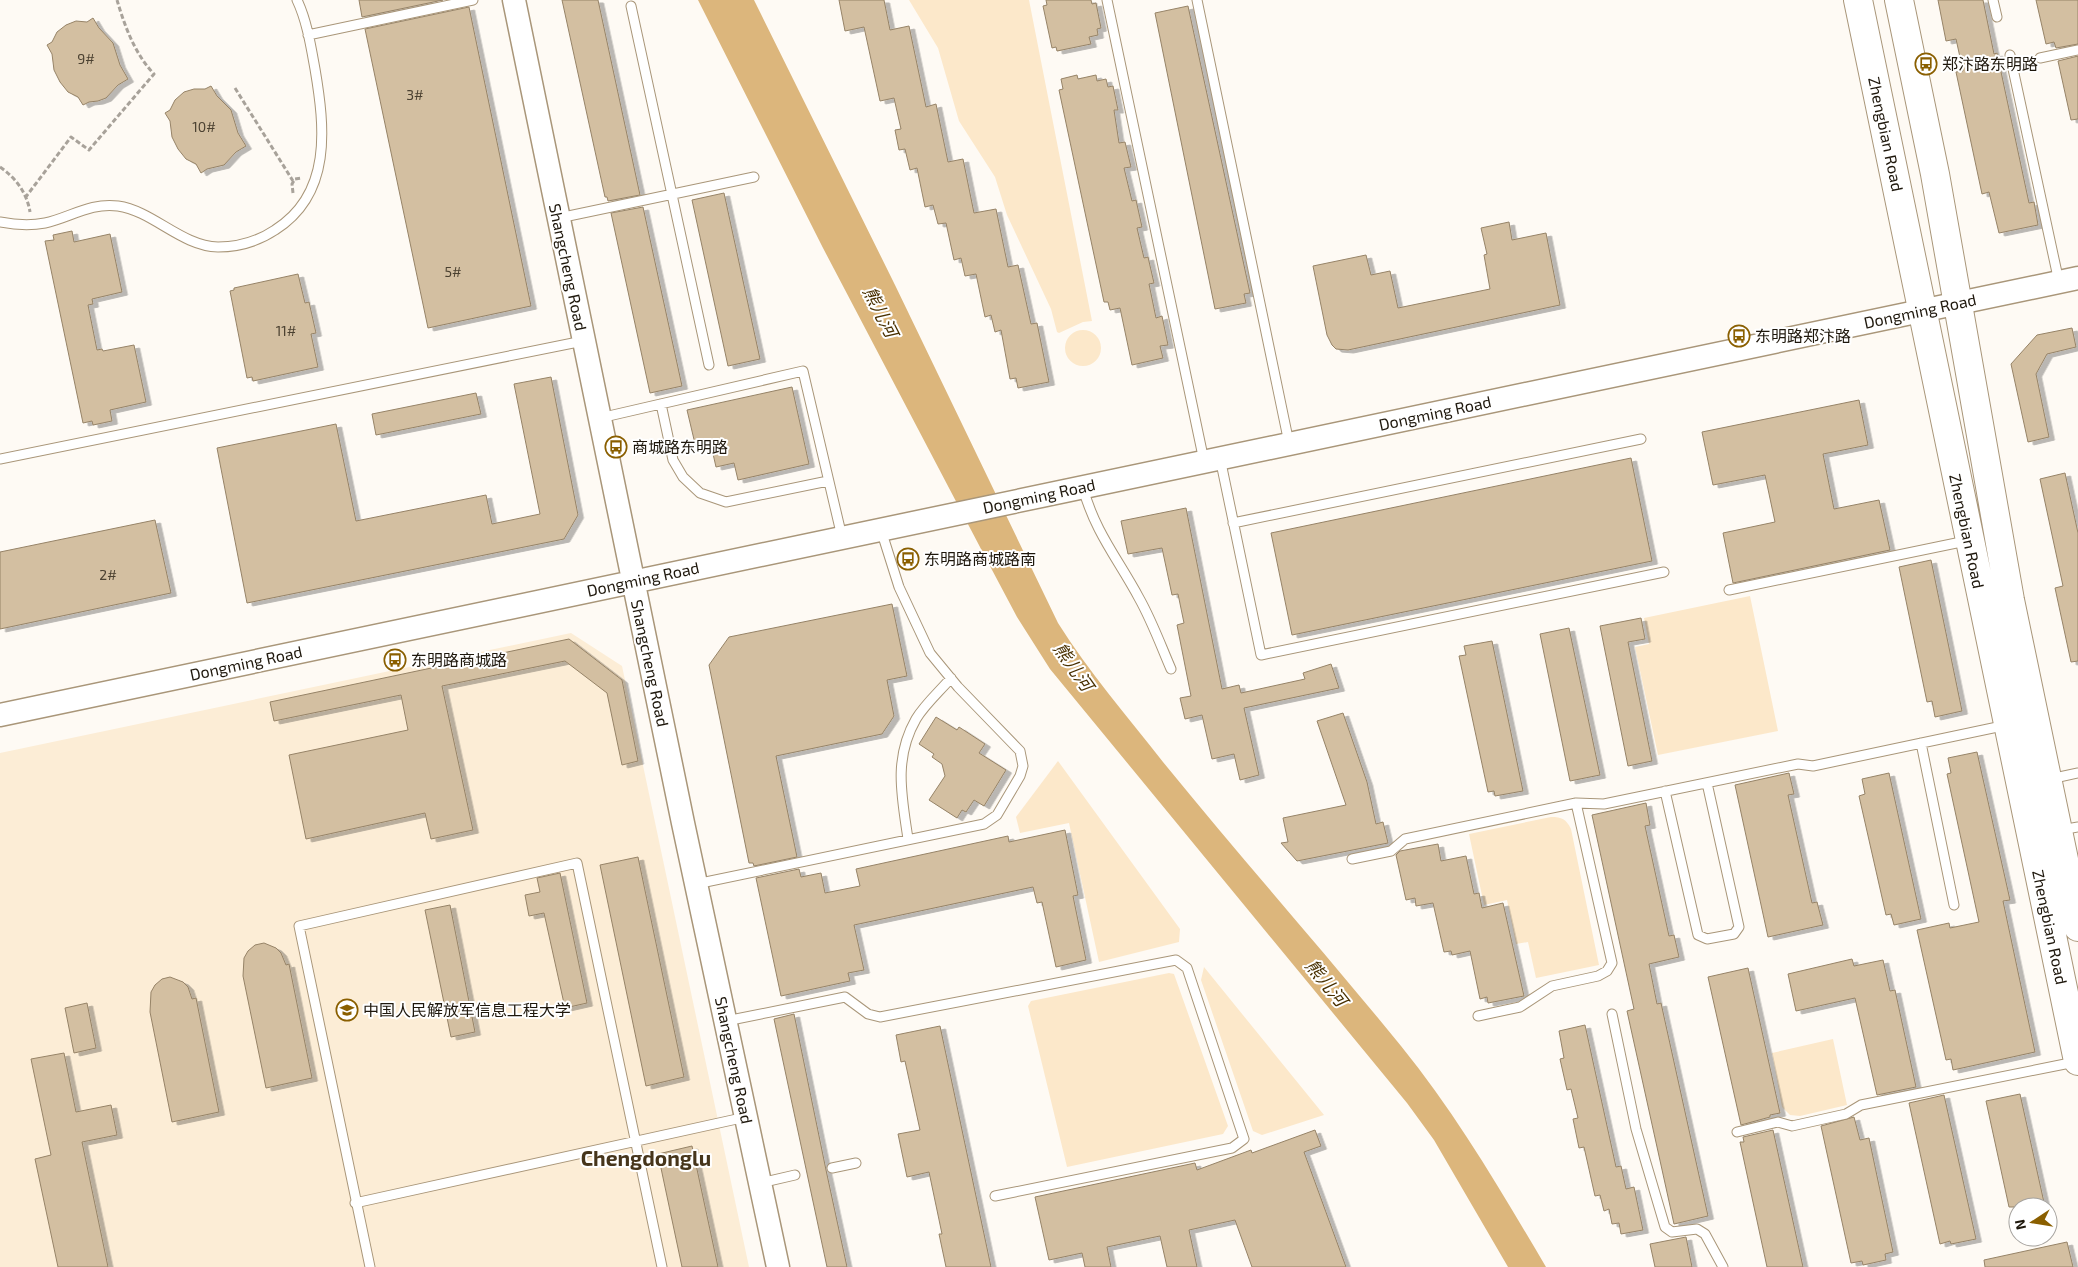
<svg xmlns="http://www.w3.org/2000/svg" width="2078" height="1267" font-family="'Exo 2','Noto Sans SC',sans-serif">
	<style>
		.built { fill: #fcedd6 }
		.green { fill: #fce8ca }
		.water { fill: #dcb67c }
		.building { fill: #d3bfa1; stroke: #968367; filter: url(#shadow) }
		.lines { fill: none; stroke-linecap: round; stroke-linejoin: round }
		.service-casing { stroke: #a99679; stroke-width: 11 }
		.tertiary-casing { stroke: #a99679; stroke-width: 25 }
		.primary-casing { stroke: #a99679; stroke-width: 30 }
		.path { stroke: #a8a29a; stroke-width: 3; stroke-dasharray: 5 2.5; stroke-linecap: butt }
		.service { stroke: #fff; stroke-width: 9 }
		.tertiary { stroke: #fff; stroke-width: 22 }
		.primary { stroke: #fff; stroke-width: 28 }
		.labels { text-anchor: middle; stroke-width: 4; stroke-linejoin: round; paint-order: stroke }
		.number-label { font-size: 14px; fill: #4b4131 }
		.poi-label { font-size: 16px; fill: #1e170c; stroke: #fff; text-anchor: start }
		.street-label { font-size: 16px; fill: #1e170c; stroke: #fff }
		.water-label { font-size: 18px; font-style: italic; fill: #493000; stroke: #fff }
		.district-label { font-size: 21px; font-weight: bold; fill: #46351b; stroke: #fff }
	</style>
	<defs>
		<filter id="shadow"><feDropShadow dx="5.5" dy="3" stdDeviation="0" flood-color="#0004"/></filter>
	</defs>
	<rect width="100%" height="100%" fill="#fefaf4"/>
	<path class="built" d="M571,633l51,33 127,601h-749v-514z"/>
	<path class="green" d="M909,0h120l63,321 -9,1 -24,11 -2,-1 -6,-23 -44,-94 -12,-38 -36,-56 -21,-73z
		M1065 348a18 18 0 1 1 36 0a18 18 0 1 1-36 0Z
		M1750,596l28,135 -120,24 -23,-108 14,-3 -5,-26z
		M1058,761l122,168 -1,13 -80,20 -30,-139 -49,10 -4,-16z
		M1551,817c11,0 15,2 20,12l28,136 -63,13 -8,-36 -12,2 -9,-44 -23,5 -15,-71z
		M1204,967l120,148 -62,20 -9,-4 -52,-151z
		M1169,973l5,1 54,152 -5,8 -156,33 -39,-161 3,-5z
		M1833,1039l14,66 -47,11 -10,-1 -8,-8 -10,-54z"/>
	<path class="water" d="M698,0h56l141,285 163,338c31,49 69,93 105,139 78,96 160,188 238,284 56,69 100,145 145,221h-38l-74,-127 -27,-37 -357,-434 -33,-52 -26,-49 -168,-320z"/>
	<path class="building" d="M359,0h84l-81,17z
		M562,0h36l42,195 -32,6 -1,-4h-2z
		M839,0h45l6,30 19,-4 17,81 10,-3 12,58 15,-3 11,54 22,-4 12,58 10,-2 13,59 6,-1 12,59 -31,6 -2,-10 -6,1 -9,-49 -6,2 -4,-17 -6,2 -9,-43 -11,2 -4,-18 -7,2 -8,-37 -8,1 -5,-19 -8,2 -8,-39 -7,2 -5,-21 -6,1 -4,-20 6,-1 -7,-31 -14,3 -16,-74 -19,4z
		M1046,0h45l1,4 4,-1 5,25 -4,1 1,6 -9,2 2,7 -34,7 -1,-4 -4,1 -9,-42 4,-1z
		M1938,0h45l11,54 3,-1 32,150 5,-1 4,23 -39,8 -10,-41 -7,2 -26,-122 7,-1 -7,-32 -10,2z
		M2036,0h42v44l-22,4 -2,-6 -8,2z
		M1188,6l62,287 -6,1 2,9 -31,6 -60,-296z
		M469,7l62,299 -103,22 -63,-299z
		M93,18l6,10 14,15 7,22 8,14 -10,6 -12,13 -8,3 -9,1 -6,3 -5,-8 -10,-5 -8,-10 -6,-12 -2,-16 -5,-9 5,-3 5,-10 9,-7 10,-4 11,1z
		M2078,56v63l-7,1 -13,-59z
		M1077,75l1,4 18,-4 1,6 9,-2 2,8 5,-1 5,24h-4l5,33 6,-1 6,25 -7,1 8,33 4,-1 6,27 -5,1 7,30 4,-1 6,26 -5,1 7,34 6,-2 6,29 -8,1 3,12 -31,7 -12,-57 -10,2 -2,-8h-4l-45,-212 4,-1 -2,-10z
		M211,86l6,10 14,14 7,23 8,13 -10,6 -12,13 -17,4 -6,4 -5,-9 -10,-5 -8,-10 -6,-12 -2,-16 -5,-8 5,-3 5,-10 9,-8 10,-3h11z
		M724,193l36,166 -32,7 -36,-166z
		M643,207l39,179 -32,7 -39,-180z
		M1509,222l3,18 34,-7 14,72 -212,45 -12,-1 -4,-4 -5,-10 -14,-69 53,-11 5,20 19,-4 8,37 92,-19 -6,-34 3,-1 -6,-26z
		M72,231l2,11 36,-8 12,58 -30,7 1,5 -5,1 9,45 5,-1 1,2 31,-6 12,57 -36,8 2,11 -19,4 -1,-4 -9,2 -38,-182 9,-1 -1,-5z
		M298,274l7,29 4,-1 7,31 -5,1 7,33 -65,14 -1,-4 -5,1 -17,-87 4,-1v-2z
		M2072,328l4,19 -29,7 -11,20 13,63 -21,5 -17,-78 26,-29z
		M551,377l27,138 -14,24 -317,64 -30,-155 119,-24 20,97 130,-26 6,29 48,-10 -26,-130z
		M792,387l17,77 -71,16 -4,-17 -18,4 -5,-22 -15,3 -9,-38z
		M476,393l5,21 -105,21 -4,-21z
		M1859,400l9,45 -45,9 11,55 45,-9 11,50 -157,33 -10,-50 52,-11 -10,-47 -52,10 -11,-53z
		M1631,458l21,103 -360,74 -21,-102z
		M2065,473l13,60v128l-7,1 -16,-74 8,-2 -23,-107z
		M1186,508l36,181 17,-4 2,8 64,-14 -2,-6 28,-9 8,24 -95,20 15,67 -19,5 -6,-26 -22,5 -10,-44 -17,4 -5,-21 11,-2 -14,-71 7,-2 -6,-29 -6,1 -10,-47 -34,6 -7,-33z
		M155,520l16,73 -171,36v-77z
		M1931,560l31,151 -27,6 -3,-16 -5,1 -28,-135z
		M892,604l15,72 -20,4 7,36 -12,18 -106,22 21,101 -43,9 -1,-3h-4l-40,-198 20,-28z
		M1641,618l4,21 -17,3 24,119 -24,5 -28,-140z
		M1569,628l31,147 -30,6 -30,-147z
		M569,639l53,41 16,81 -16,4 -15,-72 -42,-32 -123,25 31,144 -42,9 -6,-26 -119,26 -17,-84 119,-25 -7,-35 -127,26 -4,-19z
		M1492,641l31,150 -28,5 -1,-5 -6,1 -29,-136 7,-1 -2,-9z
		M1343,713l24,69 9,42 7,-2 5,21 -91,18 -16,-18 7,-1 -5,-24 63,-13 -29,-84z
		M936,717l21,13 2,-3 26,17 -6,9 27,17 -22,36 -10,-6 -8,12 -4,-2 -5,8 -28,-18 16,-24 -3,-12 -10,-7 2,-3 -15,-10z
		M1977,752l33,148 -7,1 32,151 -82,18 -2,-11 -5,1 -29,-130 32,-7 1,5 29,-6 -32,-148 4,-1 -3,-15z
		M1789,773l5,21 -6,1 24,108 5,-1 6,23 -55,12 -33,-152z
		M1889,773l32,146 -27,6 -3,-11 -5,1 -27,-119 6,-2 -3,-15z
		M1646,803l4,22 -5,1 24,110 5,-1 5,22 -30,7 8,40 4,-1 47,213 -34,8 -47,-213 7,-2 -42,-194z
		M1065,830l13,65 -5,1 13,64 -30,7 -14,-65 -5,1 -4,-16 -179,38 10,45 -16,3 2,8 -69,15 -25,-118 43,-9 2,8 20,-4 4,20 35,-7 -4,-17 152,-33 1,6z
		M1438,844l3,17 25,-5 8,38 5,-1 3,15 21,-5 21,93 -36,7 -1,-6 -7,2 -10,-48 -18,4 -1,-4 -7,1 -11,-49 -17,3 -1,-8 -9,2 -10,-45 4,-4z
		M638,857l46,220 -38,9 -46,-221z
		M560,873l27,130 -22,5 -21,-95 -15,3 -4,-21 15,-3 -3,-14z
		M450,905l25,127 -24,5 -26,-127z
		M264,943l12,5 5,5 5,12 3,-1 23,114 -46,10 -23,-112 1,-18 4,-7 7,-6z
		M1852,959l2,7 29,-6 7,31 5,-1 21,97 -39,8 -22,-97 -59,13 -8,-37z
		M1748,968l32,145 -10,2v2l-29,8 -33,-148z
		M170,977l13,5 5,5 4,12 4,-1 23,114 -47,10 -22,-110 1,-20 4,-7 7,-6z
		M87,1003l9,45 -22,5 -9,-45z
		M794,1014l32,156 21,97h-20l-53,-248z
		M1585,1025l31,142 5,-1 5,23 8,-2 9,43 -22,4 -2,-11 -7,1 -3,-15 -5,2 -4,-16 -5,1 -11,-49 -5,1 -6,-29 5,-1 -7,-29 -4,1 -7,-31 4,-1 -5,-27z
		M940,1026l51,241h-45l-7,-33h3l-13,-62 -22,5 -9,-43 22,-4 -15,-69 -4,1 -5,-27z
		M64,1053l12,59 35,-7 6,30 -35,7 26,125h-50l-23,-108 16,-4 -20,-96z
		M2020,1094l25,113h-36l-23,-106z
		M1944,1095l32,144 -25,5 -1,-3 -10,3 -31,-141z
		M1854,1117l6,23 9,-2 24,114 -8,2 1,6 -23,5 -1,-4 -11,2 -30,-137z
		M1315,1130l6,16 -17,6 42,115h-94l-17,-47 -46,10 8,37h-30l-7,-31 -53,11 4,20h-26l-3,-14 -33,7 -14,-63 160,-34 2,7 54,-20 1,3z
		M1773,1130l30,137h-36l-27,-125h4l-1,-5z
		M692,1146l26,121h-36l-24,-113z
		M1686,1237l6,30h-37l-5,-23z
		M2067,1242l6,25h-88l-1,-7z"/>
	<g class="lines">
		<g class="service-casing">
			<path id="service" d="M1107,0l97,461
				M1197,0l92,443
				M1993,0l4,17
				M631,6l78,359
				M308,35l165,-35
				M2010,55l49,227
				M2040,58l38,-8
				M559,218l195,-41
				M0,222c16,3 29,4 45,1 24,-5 46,-21 73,-17 35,5 63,40 100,41 22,0 39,-5 57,-17 57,-36 50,-102 40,-161 -4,-22 -8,-48 -18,-69
				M661,404l12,56 10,17 17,16 26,9 102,-21
				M600,418l203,-47 39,166
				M1220,458l41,197 403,-83
				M0,459l583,-118
				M1083,488c12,44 35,71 56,110 13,23 22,48 32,71
				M1233,523l408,-84
				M1729,590l237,-49
				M1921,743l33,162
				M2050,779l28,-6
				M1665,791l33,144 9,4 27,-5 5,-7 -32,-144
				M2061,830l17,-3
				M908,839c-6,-42 -15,-80 8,-120 9,-15 24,-28 35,-41
				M1352,859l39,-8 14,-12 171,-36 28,1 194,-40 15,2 194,-41
				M696,884l288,-60 13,-9 23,-39 3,-10 -3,-15 -62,-64 -28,-34 -31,-66 -18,-57
				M1612,1014l24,115 29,98 7,5 25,-3 8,5 18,33
				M1478,1016l42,-9 32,-21 46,-10 9,-5 5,-8 -36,-160
				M726,1021l119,-24 23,17 12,3 296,-57 11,8 57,171 -12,9 -237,48
				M1737,1132l41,-10 14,4 54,-12 15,-9 214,-43
				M832,1168l24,-5
				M760,1183l35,-8
				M355,1203l391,-86
				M370,1267l-71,-341 278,-63 85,404"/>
		</g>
		<g class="tertiary-casing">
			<path id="tertiary" d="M514,0l169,823 95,444
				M0,715l2078,-437"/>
		</g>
		<g class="primary-casing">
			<path id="primary" d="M1858,0l220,1061
				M1899,0l36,174 75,426 68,327"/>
		</g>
		<path class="path" d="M235,88l58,93
			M0,167c16,11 27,26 30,45
			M293,193l-1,-9 3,-5 7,-1
			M25,198l46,-61 18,13 65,-76c-19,-20 -29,-47 -37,-74"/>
		<use href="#service" class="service"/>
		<use href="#tertiary" class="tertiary"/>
		<use href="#primary" class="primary"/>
	</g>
	<defs>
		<g id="bus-ring" transform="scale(1.125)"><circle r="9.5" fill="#fff" stroke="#8a5f00" stroke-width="1.5"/><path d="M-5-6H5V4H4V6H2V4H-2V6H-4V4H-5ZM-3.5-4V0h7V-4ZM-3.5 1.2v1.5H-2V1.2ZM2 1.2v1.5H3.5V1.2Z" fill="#8a5f00"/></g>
		<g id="university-ring" transform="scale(1.125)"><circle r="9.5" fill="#fff" stroke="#8a5f00" stroke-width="1.5"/><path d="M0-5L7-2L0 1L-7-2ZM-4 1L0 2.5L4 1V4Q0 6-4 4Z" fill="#8a5f00"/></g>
	</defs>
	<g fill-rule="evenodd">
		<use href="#bus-ring" x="1926" y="64"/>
		<use href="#bus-ring" x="1739" y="336"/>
		<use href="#bus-ring" x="616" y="447"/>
		<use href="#bus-ring" x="908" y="559"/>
		<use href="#bus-ring" x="395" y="660"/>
		<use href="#university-ring" x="347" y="1010"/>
	</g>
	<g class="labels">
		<g class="number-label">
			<text x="86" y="64">9#</text>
			<text x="415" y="100">3#</text>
			<text x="204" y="132">10#</text>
			<text x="453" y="277">5#</text>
			<text x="286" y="336">11#</text>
			<text x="108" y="580">2#</text>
		</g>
		<g class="poi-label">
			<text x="1942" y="70">郑汴路东明路</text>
			<text x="1755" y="342">东明路郑汴路</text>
			<text x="632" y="453">商城路东明路</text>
			<text x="924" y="565">东明路商城路南</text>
			<text x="411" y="666">东明路商城路</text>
			<text x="363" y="1016">中国人民解放军信息工程大学</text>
		</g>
		<g class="street-label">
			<text transform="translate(1886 134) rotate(78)" y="6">Zhengbian Road</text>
			<text transform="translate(568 267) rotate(78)" y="6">Shangcheng Road</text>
			<text transform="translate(1920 311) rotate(-12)" y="6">Dongming Road</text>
			<text transform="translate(1435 413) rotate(-12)" y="6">Dongming Road</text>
			<text transform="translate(1039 496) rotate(-12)" y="6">Dongming Road</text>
			<text transform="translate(1967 531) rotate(78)" y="6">Zhengbian Road</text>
			<text transform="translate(643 579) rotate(-12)" y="6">Dongming Road</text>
			<text transform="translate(246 663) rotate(-12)" y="6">Dongming Road</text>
			<text transform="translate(650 663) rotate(78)" y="6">Shangcheng Road</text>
			<text transform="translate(2050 927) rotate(78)" y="6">Zhengbian Road</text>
			<text transform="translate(734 1060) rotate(78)" y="6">Shangcheng Road</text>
		</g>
		<g class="water-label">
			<text transform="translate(880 312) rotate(63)" y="6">熊儿河</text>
			<text transform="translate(1073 667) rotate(55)" y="6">熊儿河</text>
			<text transform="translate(1326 983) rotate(51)" y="6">熊儿河</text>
		</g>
		<g class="district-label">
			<text x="646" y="1166">Chengdonglu</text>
		</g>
	</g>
	<g transform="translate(2033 1222) rotate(258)"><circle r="24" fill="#ffffff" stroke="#a5a29e"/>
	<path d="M0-4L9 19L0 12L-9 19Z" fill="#8a5f00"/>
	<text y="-8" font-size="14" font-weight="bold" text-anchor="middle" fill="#1e170c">N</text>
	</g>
</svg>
